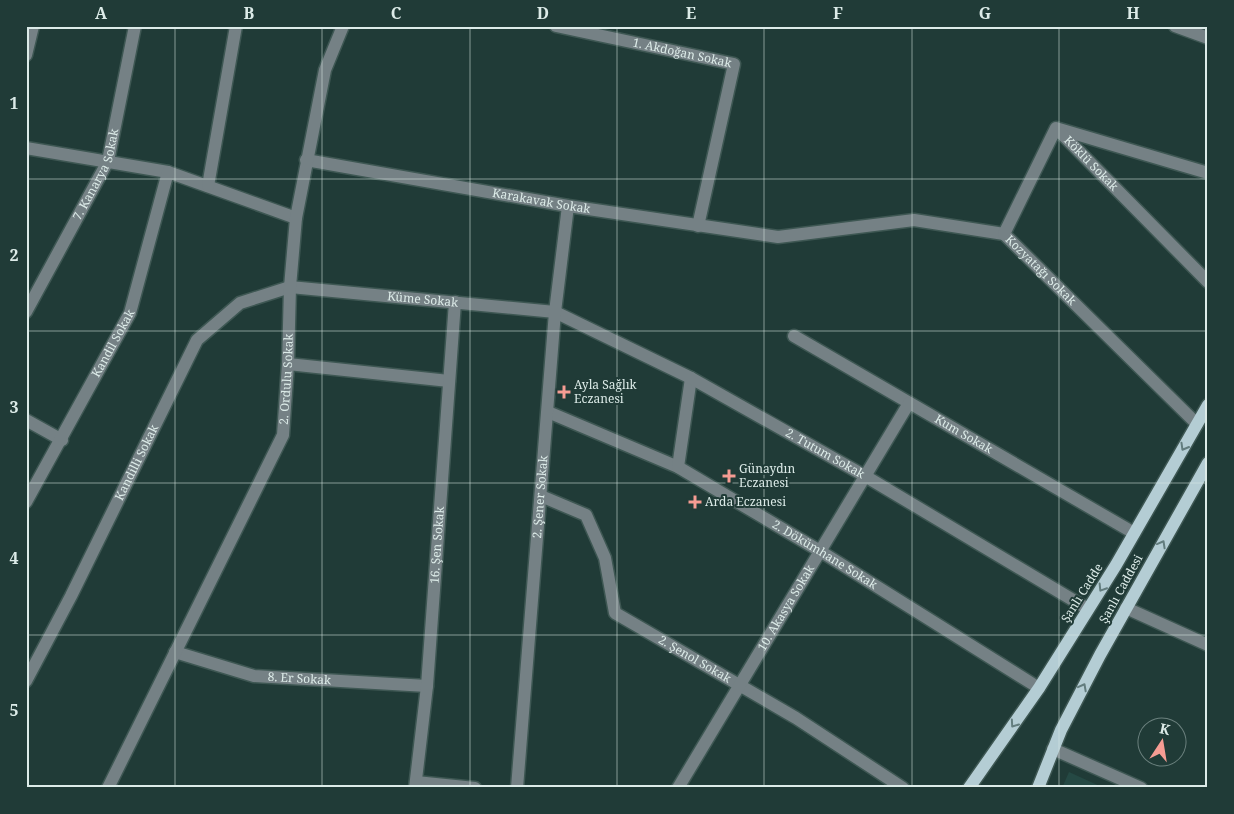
<svg xmlns="http://www.w3.org/2000/svg" width="1234" height="814" font-family="'Noto Serif',serif">
	<style>
		.built { fill: #254944 }
		.lines { fill: none; stroke-linecap: round; stroke-linejoin: round }
		.minor-casing { stroke: #3e5753; stroke-width: 15 }
		.major-casing { stroke: #3e5753; stroke-width: 15 }
		.minor { stroke: #758185; stroke-width: 12 }
		.major { stroke: #b4cdd4; stroke-width: 12 }
		.oneway { stroke: #637d7e }
		.grid { fill: none; stroke: #dcebe8; stroke-width: 1; stroke-opacity: 0.55 }
		.poi-dot { fill: #f59c93; stroke: #203b37; stroke-width: 2 }
		.labels { text-anchor: middle; stroke-width: 4; stroke-linejoin: round; paint-order: stroke }
		.street-label { font-size: 12px; fill: #dcebe8; stroke: #203b37 }
		.poi-label { font-size: 12px; fill: #dcebe8; stroke: #203b37; text-anchor: start }
		.neatline { fill: none; stroke: #dcebe8; stroke-width: 2 }
		.grid-label { font-size: 16px; text-anchor: middle; font-weight: bold; fill: #dcebe8 }
	</style>
	<rect width="100%" height="100%" fill="#203b37"/>
	<path class="built" d="M1069,772l35,16h-42z"/>
	<g class="lines">
		<g class="minor-casing">
			<g id="minor">
				<path id="s1" d="M556,26l178,38 -36,162"/>
				<path d="M1175,26l33,12"/>
				<path d="M26,55l7,-29"/>
				<path d="M1059,129l149,44"/>
				<path d="M26,148l142,24 128,46"/>
				<path id="s2" d="M306,160l262,46 210,31 136,-17 90,14 193,190"/>
				<path d="M208,186l28,-160"/>
				<path id="s3" d="M1004,234l52,-106 152,154"/>
				<path id="s4" d="M26,312l82,-151 27,-135"/>
				<path id="s5" d="M794,336l340,197"/>
				<path d="M288,364l161,17"/>
				<path id="s6" d="M548,412l130,55 142,84 219,137"/>
				<path d="M26,420l36,20"/>
				<path d="M678,467l13,-89"/>
				<path id="s7" d="M541,496l45,19 19,43 10,55 181,105 107,70"/>
				<path id="s8" d="M26,502l104,-189 38,-141"/>
				<path d="M1126,608l82,37"/>
				<path id="s9" d="M175,652l79,24 173,10"/>
				<path id="s10" d="M26,681l45,-85 126,-256 43,-37 50,-16 265,25 136,66 174,98 223,133"/>
				<path d="M1053,749l88,39"/>
				<path d="M416,782l59,6"/>
				<path id="s11" d="M108,788l175,-353 5,-71 2,-77 6,-69 29,-148 18,-44"/>
				<path id="s12" d="M415,788l12,-102 28,-384"/>
				<path id="s13" d="M517,788l38,-476 13,-106"/>
				<path id="s14" d="M678,788l231,-385"/>
			</g>
		</g>
		<g class="major-casing">
			<path id="major" d="M969,788l70,-100 77,-123 92,-160
				M1038,788l23,-58 39,-75 108,-192"/>
		</g>
		<use href="#minor" class="minor"/>
		<use href="#major" class="major"/>
	</g>
	<defs><path id="oneway-chevron" d="M-2-3.5L2.5 0L-2 3.5" fill="none" stroke-width="1.6" stroke-linecap="round" stroke-linejoin="round" transform="scale(1.25)"/></defs>
	<g class="oneway">
		<use href="#oneway-chevron" transform="translate(1184 447) rotate(120)"/>
		<use href="#oneway-chevron" transform="translate(1162 544) rotate(-61)"/>
		<use href="#oneway-chevron" transform="translate(1102 588) rotate(122)"/>
		<use href="#oneway-chevron" transform="translate(1083 687) rotate(-62)"/>
		<use href="#oneway-chevron" transform="translate(1014 724) rotate(125)"/>
	</g>
	<path class="grid" d="M175,26v762M322,26v762M470,26v762M617,26v762M764,26v762M912,26v762M1059,26v762M26,179h1182M26,331h1182M26,483h1182M26,635h1182"/>
	<g class="poi-dot">
		<path d="M561.5 384.5h5v5h5v5h-5v5h-5v-5h-5v-5h5z"/>
		<path d="M726.5 468.5h5v5h5v5h-5v5h-5v-5h-5v-5h5z"/>
		<path d="M692.5 494.5h5v5h5v5h-5v5h-5v-5h-5v-5h5z"/>
	</g>
	<g class="labels">
		<g class="street-label">
			<text dy="4" stroke="none"><textPath href="#s1" startOffset="129">1. Akdoğan Sokak</textPath></text>
			<text dy="4" stroke="none"><textPath href="#s3" startOffset="168">Köklü Sokak</textPath></text>
			<text dy="4" stroke="none"><textPath href="#s4" startOffset="155">7. Kanarya Sokak</textPath></text>
			<text dy="4" stroke="none"><textPath href="#s2" startOffset="239">Karakavak Sokak</textPath></text>
			<text dy="4" stroke="none"><textPath href="#s2" startOffset="758">Kozyatağı Sokak</textPath></text>
			<text dy="4" stroke="none"><textPath href="#s10" startOffset="624">Küme Sokak</textPath></text>
			<text dy="4" stroke="none"><textPath href="#s8" startOffset="181">Kandil Sokak</textPath></text>
			<text dy="4" stroke="none"><textPath href="#s11" startOffset="450">2. Ordulu Sokak</textPath></text>
			<text dy="4" stroke="none"><textPath href="#s5" startOffset="196">Kum Sokak</textPath></text>
			<text dy="4" stroke="none"><textPath href="#s10" startOffset="1062">2. Tutum Sokak</textPath></text>
			<text dy="4" stroke="none"><textPath href="#s10" startOffset="245">Kandilli Sokak</textPath></text>
			<text dy="4" stroke="none"><textPath href="#s13" startOffset="292">2. Şener Sokak</textPath></text>
			<text dy="4" stroke="none"><textPath href="#s12" startOffset="244">16. Şen Sokak</textPath></text>
			<text dy="4" stroke="none"><textPath href="#s6" startOffset="312">2. Dökümhane Sokak</textPath></text>
			<text transform="translate(1121 589) rotate(-61)" y="4">Şanlı Caddesi</text>
			<text transform="translate(1082 593) rotate(-58)" y="4">Şanlı Cadde</text>
			<text dy="4" stroke="none"><textPath href="#s14" startOffset="210">10. Akasya Sokak</textPath></text>
			<text dy="4" stroke="none"><textPath href="#s7" startOffset="244">2. Şenol Sokak</textPath></text>
			<text dy="4" stroke="none"><textPath href="#s9" startOffset="128">8. Er Sokak</textPath></text>
		</g>
		<g class="poi-label">
			<text x="574" y="389">Ayla Sağlık<tspan x="574" dy="14">Eczanesi</tspan></text>
			<text x="739" y="473">Günaydın<tspan x="739" dy="14">Eczanesi</tspan></text>
			<text x="705" y="506">Arda Eczanesi</text>
		</g>
	</g>
	<rect width="1234" height="814" fill="none" stroke="#203b37" stroke-width="55"/>
	<g transform="translate(1162 742) rotate(12)"><circle r="24" fill="#203b37" stroke="#6b817e"/>
	<path d="M0-4L9 19L0 12L-9 19Z" fill="#f59c93"/>
	<text y="-8" font-size="14" font-weight="bold" text-anchor="middle" fill="#dcebe8">K</text>
	</g>
	<rect x="28" y="28" width="1178" height="758" class="neatline"/>
	<g class="grid-label">
		<text x="101" y="19">A</text>
		<text x="249" y="19">B</text>
		<text x="396" y="19">C</text>
		<text x="543" y="19">D</text>
		<text x="691" y="19">E</text>
		<text x="838" y="19">F</text>
		<text x="985" y="19">G</text>
		<text x="1133" y="19">H</text>
		<text x="14" y="109">1</text>
		<text x="14" y="261">2</text>
		<text x="14" y="413">3</text>
		<text x="14" y="564">4</text>
		<text x="14" y="716">5</text>
	</g>
</svg>
